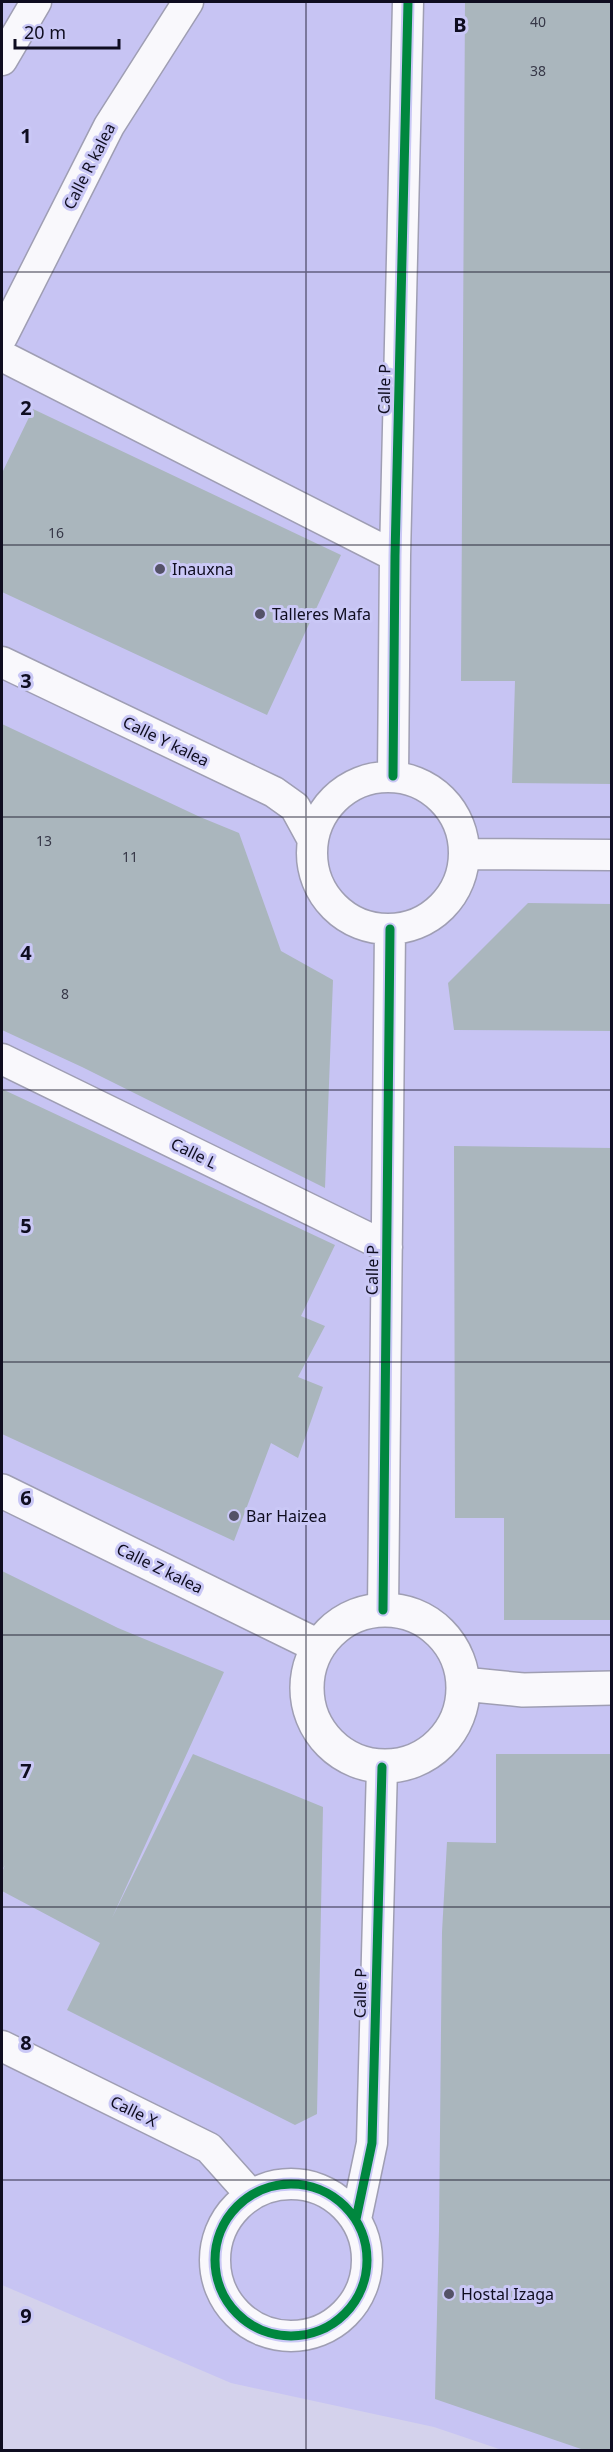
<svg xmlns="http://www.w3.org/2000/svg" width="613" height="2452" font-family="'Noto Sans',sans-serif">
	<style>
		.built { fill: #c7c4f3 }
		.building { fill: #aab6bd }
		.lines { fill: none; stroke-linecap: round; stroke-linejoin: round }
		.minor-casing { stroke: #9f9eb3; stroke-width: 33 }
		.tertiary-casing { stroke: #9f9eb3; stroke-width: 36 }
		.minor { stroke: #f9f8fc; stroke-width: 30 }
		.tertiary { stroke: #f9f8fc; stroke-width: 33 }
		.cycleway-casing { stroke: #cac8f6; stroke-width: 13 }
		.cycleway { stroke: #00873e; stroke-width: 9 }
		.grid { fill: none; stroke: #0f0d20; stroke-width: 1.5; stroke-opacity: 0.55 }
		.poi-dot { fill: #545267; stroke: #cac8f6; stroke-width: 2 }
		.labels { text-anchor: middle; stroke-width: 6; stroke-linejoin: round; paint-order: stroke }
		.number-label { font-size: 14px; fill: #363747 }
		.street-label { font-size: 16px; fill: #0f0d20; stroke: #cac8f6 }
		.poi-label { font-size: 16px; fill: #0f0d20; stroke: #cac8f6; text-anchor: start }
		.grid-label { font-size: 20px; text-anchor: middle; font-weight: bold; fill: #0f0d20; stroke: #cac8f6; stroke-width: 6; stroke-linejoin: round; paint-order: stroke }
	</style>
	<rect width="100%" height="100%" fill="#d4d2ec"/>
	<path class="built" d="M2,2h609v2448h-109l-68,-23 -203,-44 -229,-98z"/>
	<path class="building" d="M465,2h147v782l-100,-1 3,-102h-54z
		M33,409l308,146 -74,160 -265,-123v-119z
		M2,724l198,93 39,16 42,118 52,29 -8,208 -243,-121 -80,-37z
		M528,903l84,1v127l-158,-1 -6,-47z
		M2,1089l333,156 -34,71 24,10 -27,51 25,10 -25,71 -27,-15 -37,98 -232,-107z
		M454,1146l158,2v472h-108v-102h-49z
		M2,1571l116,57 106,44 -112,246 81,-164 130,53 -6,307 -22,11 -228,-115 33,-67 -98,-52v-19l3,-7 -3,5z
		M496,1754h116v696h-28l-149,-51 4,-169 3,-298 5,-90 49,1z"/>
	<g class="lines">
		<g class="minor-casing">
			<path id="minor" d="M2,60l34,-58
				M2,337l107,-211 79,-124
				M2,356l393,200
				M2,662l272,130 21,15 18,33
				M393,776l2,-220 13,-554
				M312 853a76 76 0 1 1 152 0a76 76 0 1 1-152 0Z
				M465,854l147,1
				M2,1059l385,188
				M383,1610l7,-681
				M2,2046l207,102 42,47
				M215 2260a76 76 0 1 1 152 0a76 76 0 1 1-152 0Z
				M356,2219l16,-76 10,-376"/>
		</g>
		<g class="tertiary-casing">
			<path id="tertiary" d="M2,1491l316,155
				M307 1688a78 78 0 1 1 156 0a78 78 0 1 1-156 0Z
				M463,1684l60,6 89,-2"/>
		</g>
		<use href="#minor" class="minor"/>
		<use href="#tertiary" class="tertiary"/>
		<g class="cycleway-casing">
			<path id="cycleway" d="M393,776l2,-220 13,-554
				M383,1610l7,-681
				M215 2260a76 76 0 1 1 152 0a76 76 0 1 1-152 0Z
				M356,2219l16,-76 10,-376"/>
		</g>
		<use href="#cycleway" class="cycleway"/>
	</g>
	<path class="grid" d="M306,2v2448M2,272h610M2,545h610M2,817h610M2,1090h610M2,1362h610M2,1635h610M2,1907h610M2,2180h610"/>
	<g class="poi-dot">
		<circle cx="160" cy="569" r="6"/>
		<circle cx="260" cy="614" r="6"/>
		<circle cx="234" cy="1516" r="6"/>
		<circle cx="449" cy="2294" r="6"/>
	</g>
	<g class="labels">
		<g class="number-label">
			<text x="538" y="27">40</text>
			<text x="538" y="76">38</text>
			<text x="56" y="538">16</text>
			<text x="44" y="846">13</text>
			<text x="130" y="862">11</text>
			<text x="65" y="999">8</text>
		</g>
		<g class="street-label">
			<text transform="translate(89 166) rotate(-63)" y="6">Calle R kalea</text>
			<text transform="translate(384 389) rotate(-89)" y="6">Calle P</text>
			<text transform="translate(166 741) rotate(26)" y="6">Calle Y kalea</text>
			<text transform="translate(194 1153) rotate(26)" y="6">Calle L</text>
			<text transform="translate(372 1270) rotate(-89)" y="6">Calle P</text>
			<text transform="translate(160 1568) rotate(26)" y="6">Calle Z kalea</text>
			<text transform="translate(360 1993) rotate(-89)" y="6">Calle P</text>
			<text transform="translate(134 2111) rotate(26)" y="6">Calle X</text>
		</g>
		<g class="poi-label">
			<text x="172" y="575">Inauxna</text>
			<text x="272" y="620">Talleres Mafa</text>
			<text x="246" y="1522">Bar Haizea</text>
			<text x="461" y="2300">Hostal Izaga</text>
		</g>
	</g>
	<g class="grid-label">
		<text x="460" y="32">B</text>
		<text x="26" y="143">1</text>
		<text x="26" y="415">2</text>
		<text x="26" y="688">3</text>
		<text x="26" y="960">4</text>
		<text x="26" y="1233">5</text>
		<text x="26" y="1505">6</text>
		<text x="26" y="1778">7</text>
		<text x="26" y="2050">8</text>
		<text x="26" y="2323">9</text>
	</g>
	<rect width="613" height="2452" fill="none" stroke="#0f0d20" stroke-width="6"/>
	<path d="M15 39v9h104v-9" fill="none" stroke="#0f0d20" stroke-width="3"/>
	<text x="24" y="39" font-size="18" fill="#0f0d20" stroke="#cac8f6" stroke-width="4.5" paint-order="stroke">20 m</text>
</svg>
